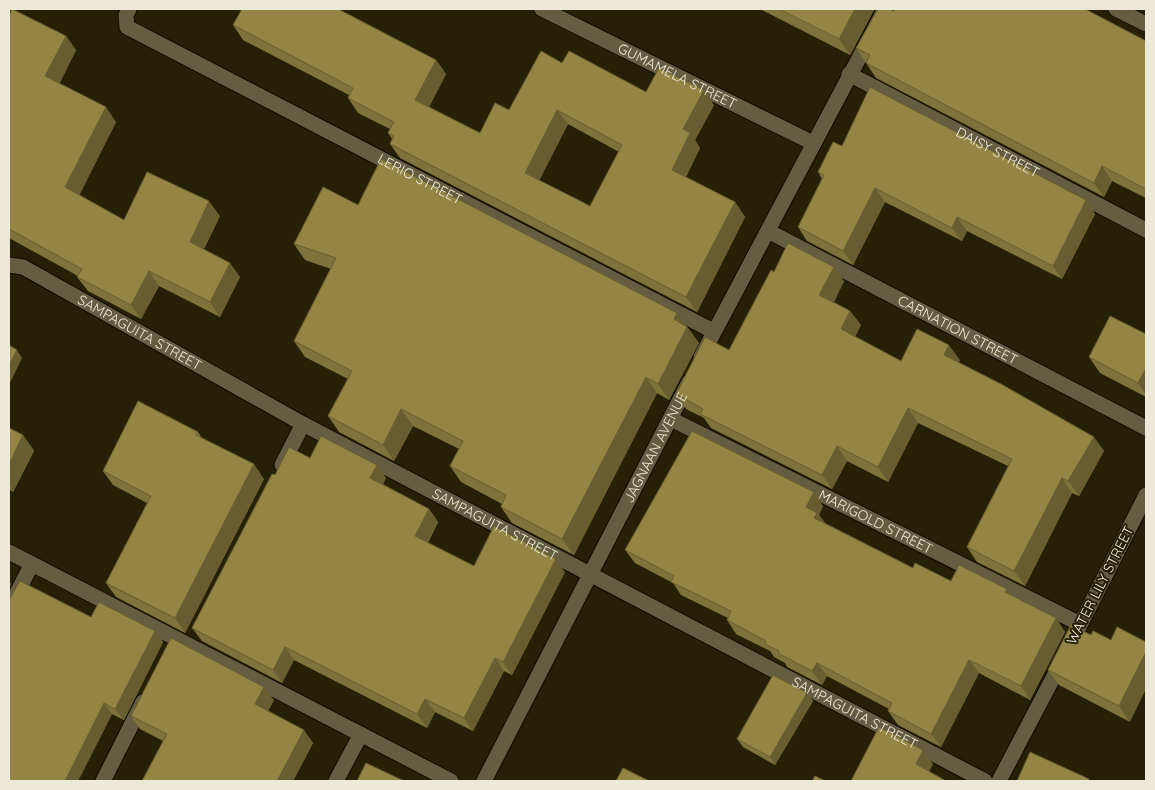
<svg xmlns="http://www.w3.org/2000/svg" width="1155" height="790" font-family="Quicksand,sans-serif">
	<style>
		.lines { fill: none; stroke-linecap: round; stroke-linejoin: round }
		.minor-casing { stroke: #0f0a00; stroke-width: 17 }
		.minor { stroke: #645d42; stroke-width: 15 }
		.wall { fill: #7f723a; fill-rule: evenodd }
		.shaded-wall { fill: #685d30 }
		.building { fill: #948544; stroke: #685d30; fill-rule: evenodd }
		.labels { text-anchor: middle; stroke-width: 4; stroke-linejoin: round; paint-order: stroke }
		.street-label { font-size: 14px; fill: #ede9d9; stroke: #262006 }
	</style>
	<rect width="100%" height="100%" fill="#262006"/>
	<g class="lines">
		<g class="minor-casing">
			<g id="minor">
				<path id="s1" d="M129,9l-3,6 1,12 586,304"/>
				<path id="s2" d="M542,9l271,134"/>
				<path d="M1116,9l30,15"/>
				<path id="s3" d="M849,74l297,156"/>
				<path id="s4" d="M768,231l378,197"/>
				<path id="s5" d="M9,265l14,2 280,157 682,357"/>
				<path d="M701,357l184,-348"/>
				<path id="s6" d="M671,419l409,205"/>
				<path d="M282,465l21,-41"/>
				<path d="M9,552l442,229"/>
				<path d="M9,608l23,-44"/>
				<path d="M1077,631l69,-136"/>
				<path d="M103,781l40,-79"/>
				<path d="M336,781l25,-47"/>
				<path id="s7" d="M484,781l205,-399"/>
				<path d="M999,781l64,-122"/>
			</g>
		</g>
		<use href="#minor" class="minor"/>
	</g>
	<path class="wall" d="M760,9h113l1,1 -24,45z
		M1090,9l-2,2 58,30v157l-34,-17 -8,16 -228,-119 -20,-30 38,-37z
		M9,16l57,20 10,14 -17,34 57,38 -37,73 45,25 96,-4 -16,33 36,28 -20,40 -61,-31 -18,33 -53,-28 -11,-14 1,-1 -69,-38z
		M233,25l203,35 10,14 -17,33 51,26 29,-23 53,-47 84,29 68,13 -19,35 5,8 -14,29 49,25 10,15 -48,95 -297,-154 -10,-14 2,-5 -4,-6 2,-4 -32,-16 -10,-15 1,-3 -106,-55zM568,124l51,28 -29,54 -51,-26z
		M842,146l244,54 9,14 -33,65 -95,-48 -5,10 -77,-39 -32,63 -46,-24 -9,-14 24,-48 -4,-7z
		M358,205l328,121 1,1 12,16 -30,57 -12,-7 -83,162 -62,-32 -11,-16 1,-3 -41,-22 -11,-16 9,-17 -46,-23 -19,35 -55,-29 -11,-16 20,-37 -43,-22 -11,-16 37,-72 -26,-9 -11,-16z
		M774,272l70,9 -10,21 16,9 11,14 -6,12 46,24 59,-1 -2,3 146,88 -25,45 -7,-3 -47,93 -48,-24 -10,-15 41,-81 -90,-43 -30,59 -41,-21 -15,28 -121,-61 -7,-10 -18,-9 -10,-15 53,-44z
		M1146,334v63l-46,-24 -11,-16z
		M9,428l14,7 11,16 -21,41 -4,-3z
		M198,432l4,6 62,41 -79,154 -69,-36 -10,-14 41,-80 -34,-18 -10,-14z
		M310,458l76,20 -3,6 46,25 9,13 -10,21 46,23 91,6 -53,103 -8,-4 -31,60 -38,-19 -8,16 -133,-68 -12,23 -80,-42 -10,-13 83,-153z
		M823,506l-4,9 6,8 88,45 38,13 60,14 54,37 -35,68 -51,-27 -38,74 -43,-22 -10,-14 1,-2 -62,-33 -5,9 -35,-18 -2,-4 -11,-6 -4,-6 -34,-17 -9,-14 1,-2 -47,-23 -8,-12 -38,-20 -10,-13z
		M91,617l64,14 8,11 -39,78 -12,-6 -34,67h-69z
		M1071,625l59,97 -71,-37 -11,-15z
		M807,693l6,8 -38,64 -32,-18 -6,-8z
		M274,700l-6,11 45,32 -20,38h-151l21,-40 -23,-12 -9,-13z"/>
	<path class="shaded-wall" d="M855,9h18l1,1 -24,45 -11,-16z
		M66,36l10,14 -20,41 -11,-15z
		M436,60l10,14 -21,41 -10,-15z
		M704,90l10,15 -19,35 5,8 -18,36 -10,-14 11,-41z
		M106,107l10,15 -40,80 -11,-15z
		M557,110l11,14 -32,63 -11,-14z
		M1102,166l10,15 -8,16 -10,-14z
		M875,188l10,14 -32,63 -10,-14z
		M1086,200l9,14 -33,65 -9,-13z
		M209,201l11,15 -20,41 -10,-15z
		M735,202l10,15 -48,95 -11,-15z
		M957,217l10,14 -5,10 -10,-13z
		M230,263l10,14 -20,40 -10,-15z
		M834,267l10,14 -14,28 -11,-14z
		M149,271l10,15 -18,33 -10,-14z
		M850,311l11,14 -10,19 -10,-15z
		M677,313l22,30 -30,57 -11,-16 16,-65z
		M949,345l11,15 -6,10 -10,-15z
		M17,350l5,8 -13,27v-20z
		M1146,368v27l-8,-12z
		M646,377l11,16 -83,162 -12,-16z
		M908,408l10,15 -30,59 -10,-15z
		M401,409l12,17 -19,35 -11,-16z
		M23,435l11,16 -21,41 -4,-7v-21z
		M1094,437l10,14 -25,45 -11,-15z
		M837,446l10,15 -15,28 -10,-14z
		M254,464l10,15 -79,154 -10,-15z
		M377,465l9,13 -7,13 -9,-13z
		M1062,478l10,15 -47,93 -11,-15z
		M814,492l9,14 -4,9 8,11 -3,6 -18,-25z
		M429,509l9,13 -14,28 -9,-14z
		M556,559l9,13 -53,103 -9,-13z
		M9,576l1,2 -1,3 2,3 -2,5z
		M1007,589l9,13 -11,-10z
		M1056,618l9,14 -35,68 -9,-14z
		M155,631l8,11 -39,78 -9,-11z
		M285,647l9,13 -12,23 -9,-13z
		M1146,652v37l-16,33 -11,-16z
		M495,658l9,13 -31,60 -9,-13z
		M969,660l10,13 -38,74 -10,-13z
		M817,663l10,13 -5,9 -10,-14z
		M264,687l10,13 -10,17 -9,-13z
		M807,693l6,8 -38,64 -5,-8z
		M425,699l10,13 -8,16 -10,-14z
		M104,703l8,11 -34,67h-13z
		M304,730l9,13 -20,38h-16z
		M923,750l10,14 -7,14 -10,-14z"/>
	<path class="building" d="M12,9l54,27 -21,40 61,31 -41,80 59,33 23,-48 62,29 -19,41 40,21 -20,39 -61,-31 -18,34 -54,-28 5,-8 -73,-40v-213z
		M242,9h96l98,51 -21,40 65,33 15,-30 14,7 32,-59 21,12 7,-12 77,41 13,-24 45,22 -21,39 7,4 -18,37 63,32 -49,95 -296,-153 4,-8 -6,-3 6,-11 -46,-24 5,-10 -120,-63zM557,110l65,35 -32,61 -65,-33z
		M779,9h76l-16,30z
		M878,9h11l5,2 1,-2h190l61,32v148l-44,-23 -8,17 -228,-120 4,-8 -14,-7z
		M870,87l216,113 -33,66 -96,-49 -5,11 -77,-40 -32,63 -45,-24 26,-52 -6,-3 15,-30 9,4z
		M381,159l296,154 -3,6 13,8 -29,57 -12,-7 -84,162 -61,-32 5,-12 -56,-29 13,-25 -62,-32 -18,36 -55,-29 24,-45 -58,-30 42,-83 -42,-14 29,-57 35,18z
		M788,243l46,24 -15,28 31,16 -9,18 60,32 16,-32 32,16 -5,10 57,29 93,53 -26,44 -6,-3 -48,93 -47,-24 45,-88 -104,-51 -30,59 -41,-21 -15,29 -122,-61 3,-5 -27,-15 29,-57 24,13 42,-80 3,2z
		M1110,316l36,18v34l-8,15 -49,-26z
		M9,345l8,5 -8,15z
		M138,401l60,31 -2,3 58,29 -79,154 -69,-35 45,-87 -48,-25z
		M9,428l14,7 -14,29z
		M692,431l122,61 -8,15 11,6 -3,5 99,50 2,-5 36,18 8,-16 48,24 -2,3 51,26 -35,68 -52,-26 -38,74 -43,-23 4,-8 -75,-40 -5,8 -34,-18 1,-2 -14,-7 1,-3 -39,-21 4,-9 -60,-29 3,-6 -49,-26z
		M321,436l56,29 -7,13 59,31 -14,27 59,30 20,-40 62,33 -53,103 -8,-4 -31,60 -39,-19 -8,15 -132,-67 -12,23 -81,-42 80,-154 3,1 14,-28 21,11z
		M20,581l71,36 8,-15 56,29 -40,78 -11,-6 -39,78h-56v-181z
		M1071,625l20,10 2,-4 18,9 6,-13 29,15v10l-27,54 -71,-36z
		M171,638l93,49 -9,17 49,26 -27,51h-135l25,-47 -36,-18z
		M773,675l34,18 -37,64 -33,-18z
		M879,727l44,23 -7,14 30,17h-95z
		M1030,752l59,27 -1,2h-71z
		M366,763l38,18h-47z
		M623,768l26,13h-33z
		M815,776l10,5h-13z"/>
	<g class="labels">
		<g class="street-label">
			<text dy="5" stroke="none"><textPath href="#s2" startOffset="151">GUMAMELA STREET</textPath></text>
			<text dy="5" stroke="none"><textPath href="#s3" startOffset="168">DAISY STREET</textPath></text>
			<text dy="5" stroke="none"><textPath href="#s1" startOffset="349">LERIO STREET</textPath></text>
			<text dy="5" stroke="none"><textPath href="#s4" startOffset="214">CARNATION STREET</textPath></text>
			<text dy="5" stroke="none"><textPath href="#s5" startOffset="148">SAMPAGUITA STREET</textPath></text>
			<text dy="5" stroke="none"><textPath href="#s7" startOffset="375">JAGNAAN AVENUE</textPath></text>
			<text dy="5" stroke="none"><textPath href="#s6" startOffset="229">MARIGOLD STREET</textPath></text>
			<text dy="5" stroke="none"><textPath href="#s5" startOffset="552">SAMPAGUITA STREET</textPath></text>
			<text transform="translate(1100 585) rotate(-63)" y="5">WATER LILY STREET</text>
			<text dy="5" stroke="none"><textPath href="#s5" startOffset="958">SAMPAGUITA STREET</textPath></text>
		</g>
	</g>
	<rect width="1155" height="790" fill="none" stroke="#ede9d9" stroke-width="20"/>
</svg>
